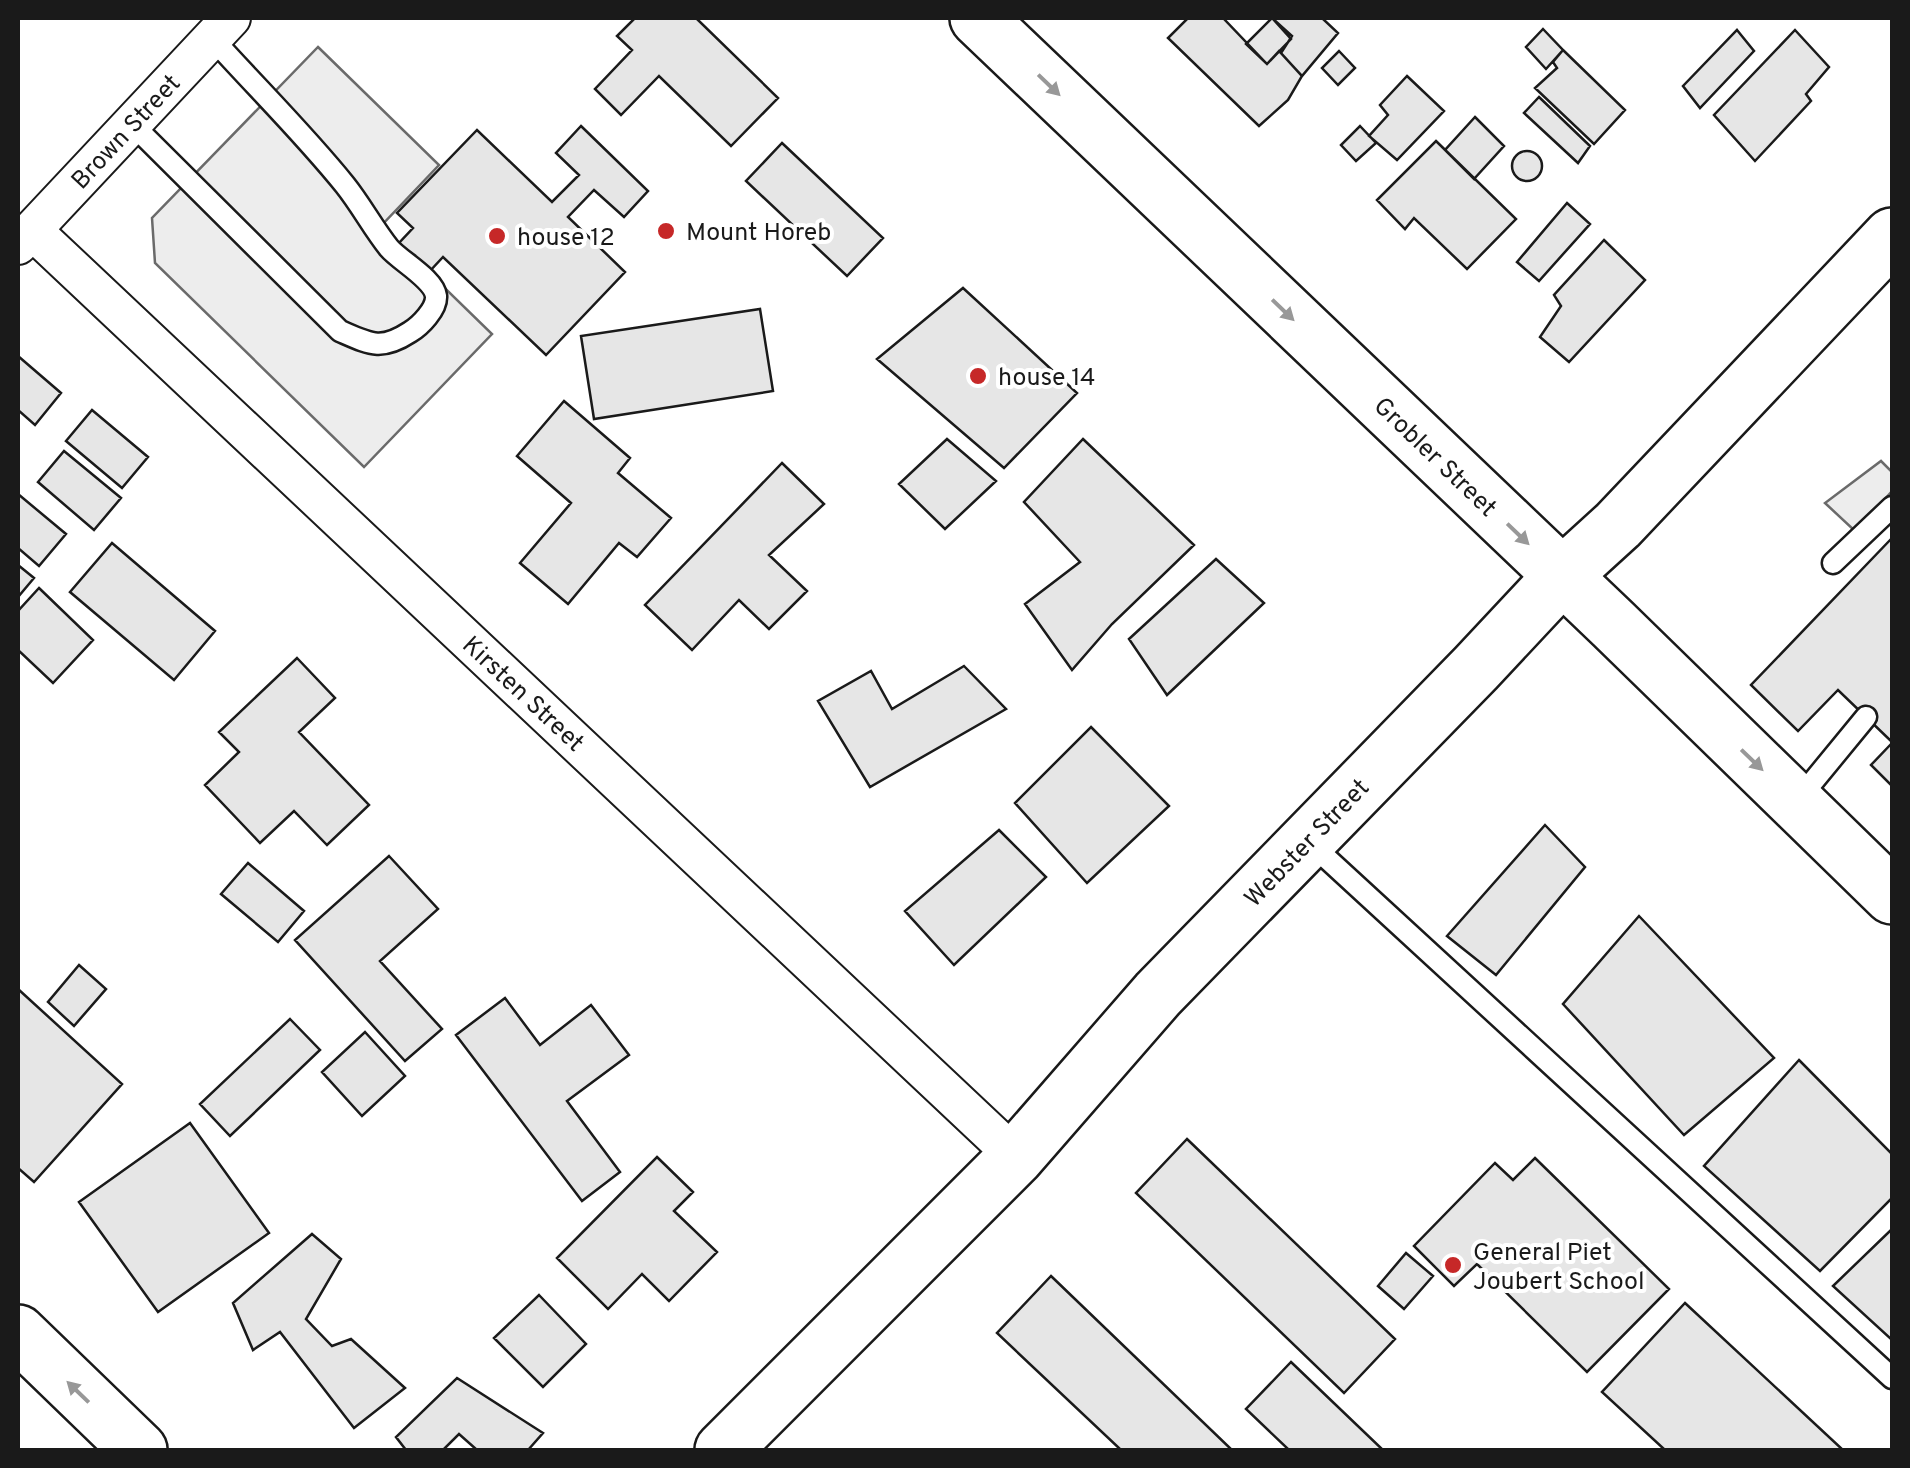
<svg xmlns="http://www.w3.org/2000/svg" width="1910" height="1468" font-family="Overpass,sans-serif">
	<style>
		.parking { fill: #ededed; stroke: #6a6a6a; stroke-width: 2.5 }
		.building { fill: #e6e6e6; stroke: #1a1a1a; stroke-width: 2.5 }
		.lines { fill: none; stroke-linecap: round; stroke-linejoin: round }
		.lane-casing { stroke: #1a1a1a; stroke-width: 25 }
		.street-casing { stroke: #1a1a1a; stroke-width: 42 }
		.secondary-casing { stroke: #1a1a1a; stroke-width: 60 }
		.primary-casing { stroke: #1a1a1a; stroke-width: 60 }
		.lane { stroke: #fff; stroke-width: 20 }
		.street { stroke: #fff; stroke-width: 38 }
		.secondary { stroke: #fff; stroke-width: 55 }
		.primary { stroke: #fff; stroke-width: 55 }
		.oneway { fill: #989898 }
		.poi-dot { fill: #c62828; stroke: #fff; stroke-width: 4 }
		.labels { text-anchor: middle; stroke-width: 8; stroke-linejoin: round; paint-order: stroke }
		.street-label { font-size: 25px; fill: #1a1a1a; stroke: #fff }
		.poi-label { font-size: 25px; fill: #1a1a1a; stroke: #fff; text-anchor: start }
	</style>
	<rect width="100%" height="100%" fill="#fff"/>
	<path class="parking" d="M318,47l121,118 -58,61 111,108 -128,133 -209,-204 -3,-45z
		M1881,461l11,11v19l-36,41 -31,-29z"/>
	<path class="building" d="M635,18h61l82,80 -47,48 -72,-70 -38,39 -26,-26 37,-39 -15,-14z
		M1188,18h35l44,46 12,-13 23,25 -14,24 -29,26 -91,-88z
		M1272,18h50l16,15 -36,43 -21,-23 11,-17z
		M1272,18l19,21 -24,25 -21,-20z
		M1543,29l20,21 -17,19 -20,-22z
		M1737,30l17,21 -54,57 -17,-22z
		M1795,30l34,37 -23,27 5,7 -56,60 -41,-46z
		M1563,50l62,60 -31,34 -59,-56 22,-20 -4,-6z
		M1339,51l16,17 -17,17 -16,-17z
		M1407,76l37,35 -47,49 -28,-24 19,-21 -8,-10z
		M1539,97l51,49 -12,17 -54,-50z
		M1475,117l29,29 -30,33 -29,-29z
		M581,126l67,65 -24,26 -30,-27 -26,27 57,55 -79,83 -103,-98 -14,15 -30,-29 14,-15 -16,-15 80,-83 75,72 27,-27 -23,-22z
		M1360,126l16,17 -20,18 -15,-16z
		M1436,141l80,78 -49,50 -53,-51 -9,11 -28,-29z
		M782,143l101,95 -36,38 -101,-95z
		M1512 166a15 15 0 1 1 30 0a15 15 0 1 1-30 0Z
		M1567,203l23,21 -51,57 -22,-19z
		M1604,240l41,40 -76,82 -29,-25 21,-31 -7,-11z
		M963,288l114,105 -73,75 -127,-109z
		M760,309l13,82 -179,28 -13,-83z
		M18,356l43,37 -26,32 -17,-15z
		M564,401l66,57 -12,15 53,45 -34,39 -18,-14 -51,61 -48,-41 51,-60 -54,-47z
		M92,410l56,47 -26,31 -56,-47z
		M947,439l49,42 -51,48 -46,-45z
		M1083,439l111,106 -82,79 -40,46 -47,-66 55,-42 -56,-60z
		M64,451l57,47 -27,32 -56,-48z
		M782,463l42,41 -55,51 38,36 -38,38 -30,-29 -47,50 -47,-45z
		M18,494l48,40 -27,32 -21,-18z
		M1892,538v204l-54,-52 -40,41 -47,-46z
		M112,543l103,88 -41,49 -104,-88z
		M1216,559l48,44 -97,92 -38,-56z
		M18,565l16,13 -16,19z
		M39,588l54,52 -40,43 -35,-33v-39z
		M297,658l38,40 -36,34 70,73 -42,40 -33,-34 -34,32 -55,-58 34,-33 -20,-20z
		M964,666l42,43 -136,78 -52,-86 53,-30 21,38z
		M1091,727l78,79 -82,77 -72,-80z
		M1892,743v43l-21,-21z
		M1545,825l40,42 -89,108 -49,-39z
		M999,830l47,47 -92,88 -49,-54z
		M389,856l49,53 -58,52 62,68 -37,32 -110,-121z
		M248,863l56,48 -26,31 -57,-48z
		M1639,916l135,142 -90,77 -121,-131z
		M79,965l27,24 -32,37 -26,-24z
		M18,989l104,95 -88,98 -16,-14z
		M505,998l35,47 51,-40 38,50 -62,46 53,71 -38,29 -126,-166z
		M290,1019l30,31 -90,86 -30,-32z
		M365,1032l40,44 -43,40 -40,-44z
		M1799,1060l93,94v44l-72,73 -116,-105z
		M190,1123l79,110 -111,79 -79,-110z
		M1187,1139l208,200 -51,54 -208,-200z
		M657,1157l36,35 -19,19 43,41 -48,49 -27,-27 -34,35 -51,-51z
		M1535,1158l134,131 -82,83 -110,-108 -23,22 -40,-40 81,-83 18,17z
		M1892,1229v111l-59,-54z
		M312,1234l29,25 -35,60 26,27 19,-7 54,49 -51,40 -74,-96 -27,18 -20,-47z
		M1406,1253l27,23 -29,33 -26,-23z
		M1051,1276l181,174h-111l-124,-117z
		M539,1295l47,49 -43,43 -49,-49z
		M1685,1303l158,147h-178l-63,-58z
		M1291,1362l92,88h-94l-43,-41z
		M457,1378l86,55 -15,17h-51l-18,-16 -16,16h-37l-10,-13z"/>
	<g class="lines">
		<g class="lane-casing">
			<path id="lane" d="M131,123l209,208c30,13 41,20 70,1 10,-6 27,-23 26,-36 -2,-17 -36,-35 -47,-48 -16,-20 -28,-43 -44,-63 -41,-51 -89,-98 -133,-147
				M1833,563l59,-56
				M1797,801l69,-84
				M1309,842l583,536"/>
		</g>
		<g class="street-casing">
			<path id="street" d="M32,230l984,927
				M18,245l213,-227"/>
		</g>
		<g class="secondary-casing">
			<path id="secondary" d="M723,1450l293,-293 142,-163 318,-326 86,-92 56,-51 274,-289"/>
		</g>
		<g class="primary-casing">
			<path id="primary" d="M978,18l635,606 279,272
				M18,1333l121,117"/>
		</g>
		<use href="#lane" class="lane"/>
		<use href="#street" class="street"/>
		<use href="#secondary" class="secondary"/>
		<use href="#primary" class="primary"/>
	</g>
	<defs><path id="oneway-solid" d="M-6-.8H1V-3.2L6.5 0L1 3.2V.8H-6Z" transform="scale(2.5)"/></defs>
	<g class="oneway">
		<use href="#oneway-solid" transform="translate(1049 85) rotate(44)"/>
		<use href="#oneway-solid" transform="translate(1283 310) rotate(44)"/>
		<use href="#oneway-solid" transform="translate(1518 534) rotate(44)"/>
		<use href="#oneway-solid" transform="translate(1752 760) rotate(44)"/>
		<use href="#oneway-solid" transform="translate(78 1392) rotate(-136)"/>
	</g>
	<g class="poi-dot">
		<circle cx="666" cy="231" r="10"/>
		<circle cx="497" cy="236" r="10"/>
		<circle cx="978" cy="376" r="10"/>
		<circle cx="1453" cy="1265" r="10"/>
	</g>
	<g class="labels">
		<g class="street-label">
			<text transform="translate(125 131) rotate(-47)" y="9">Brown Street</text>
			<text transform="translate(1436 456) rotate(44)" y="9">Grobler Street</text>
			<text transform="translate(524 693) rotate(43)" y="9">Kirsten Street</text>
			<text transform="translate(1306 842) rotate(-46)" y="9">Webster Street</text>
		</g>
		<g class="poi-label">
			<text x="686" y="240">Mount Horeb</text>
			<text x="517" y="245">house 12</text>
			<text x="998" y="385">house 14</text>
			<text x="1473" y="1260">General Piet<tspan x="1473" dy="29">Joubert School</tspan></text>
		</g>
	</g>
	<rect width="1910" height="1468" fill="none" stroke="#1a1a1a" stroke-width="40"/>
</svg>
